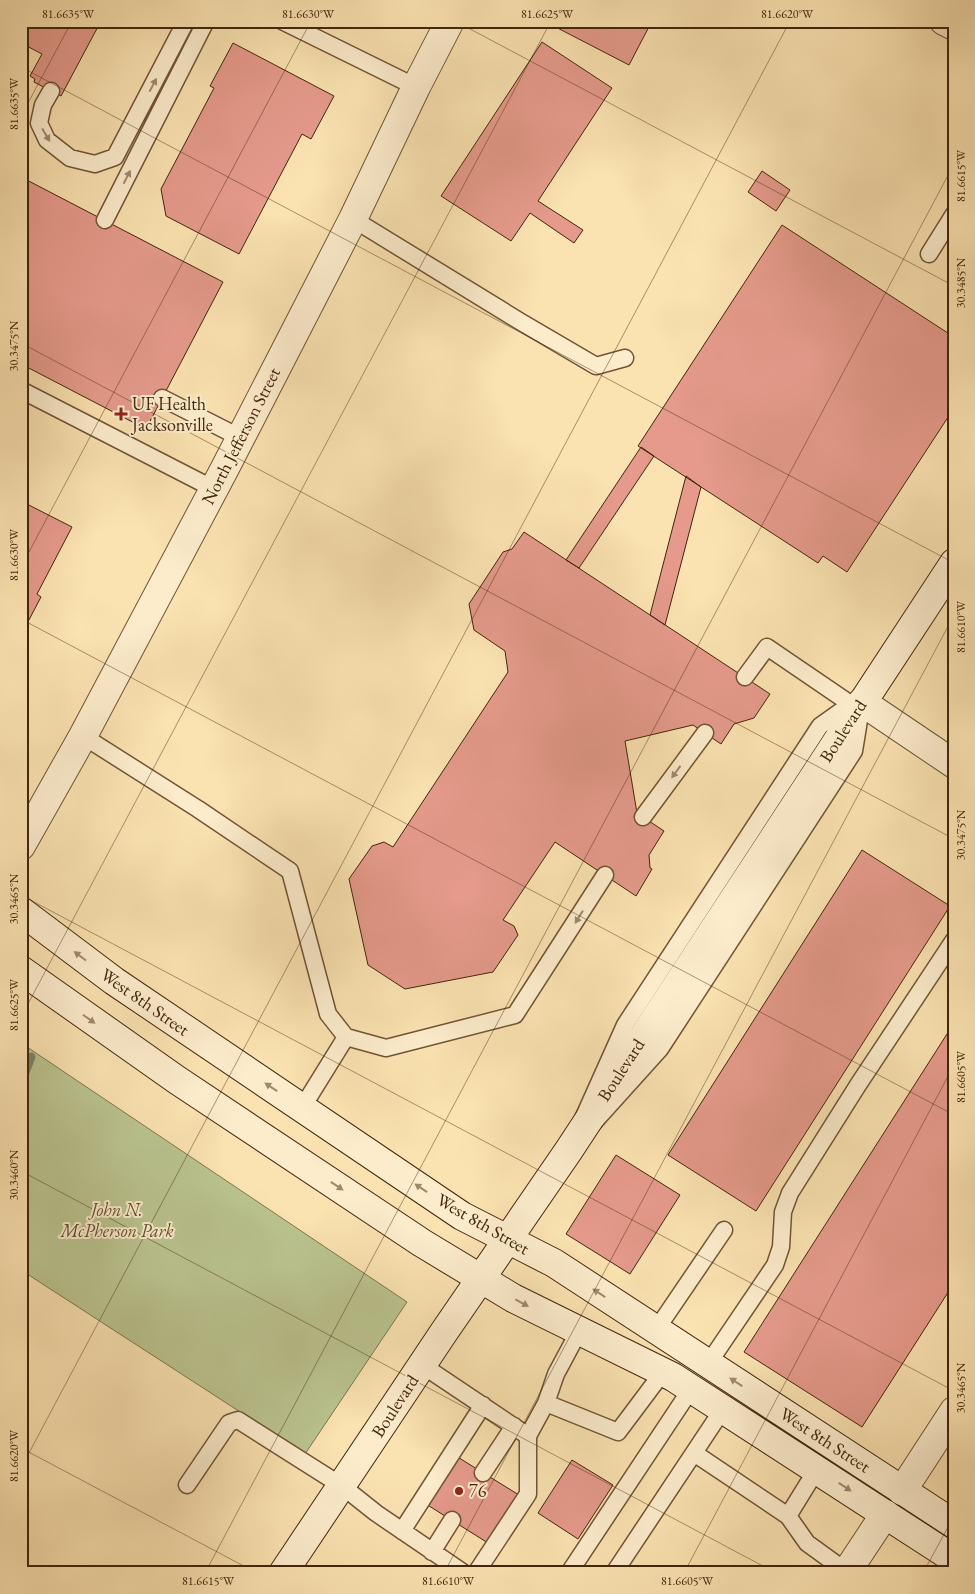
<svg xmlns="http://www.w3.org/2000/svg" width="975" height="1594" font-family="'EB Garamond',serif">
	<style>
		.green { fill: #bac48f; stroke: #7e744e }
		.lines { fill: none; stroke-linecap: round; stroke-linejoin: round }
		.stream { stroke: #7a816c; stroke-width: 9 }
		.building { fill: #e59a8b; stroke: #43250c }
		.lane-casing { stroke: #715435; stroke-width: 19 }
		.street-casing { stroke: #715435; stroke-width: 30 }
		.secondary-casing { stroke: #43250c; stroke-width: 30 }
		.lane { stroke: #fceccc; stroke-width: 16 }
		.street { stroke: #fceccc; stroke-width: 28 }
		.secondary { stroke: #fceccc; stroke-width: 28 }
		.oneway { fill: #a0886c }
		.ticks { fill: none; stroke: #43250c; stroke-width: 1; stroke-opacity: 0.45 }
		.poi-dot { fill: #8f2418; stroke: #fceccc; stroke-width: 2 }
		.labels { text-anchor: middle; stroke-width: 4; stroke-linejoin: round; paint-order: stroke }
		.poi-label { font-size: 18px; fill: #43250c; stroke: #fceccc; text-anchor: start }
		.street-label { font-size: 18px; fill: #43250c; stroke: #fceccc }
		.park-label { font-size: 18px; font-style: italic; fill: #614d2d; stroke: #fceccc }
		.neatline { fill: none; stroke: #43250c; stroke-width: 2 }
		.ticks-label { font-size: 12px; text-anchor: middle; fill: #43250c }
	</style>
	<rect width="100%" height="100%" fill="#fbe2b1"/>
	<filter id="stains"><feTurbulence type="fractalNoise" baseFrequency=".004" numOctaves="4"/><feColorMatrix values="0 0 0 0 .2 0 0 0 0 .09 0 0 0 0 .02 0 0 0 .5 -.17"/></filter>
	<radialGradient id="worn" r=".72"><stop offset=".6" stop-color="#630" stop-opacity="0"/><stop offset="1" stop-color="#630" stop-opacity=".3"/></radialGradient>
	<path class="green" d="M21,1043l386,259 -102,152 -284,-184z"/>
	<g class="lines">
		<path class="stream" d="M21,1083l10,-26"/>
	</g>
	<path class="building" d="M21,21h30l6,3 1,-3h43l-40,75 -27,-14 1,-3 -5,-3 12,-22 -21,-11z
		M544,21h108l-23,44z
		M542,42l70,46 -74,113 45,29 -9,13 -44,-30 -19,28 -70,-45z
		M233,43l101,53 -23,43 -9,-5 -63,120 -73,-38 -5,-27 53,-101 -4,-2z
		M762,171l28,19 -14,21 -28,-19z
		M21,177l202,105 -77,147 -125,-65z
		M782,225l172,112v71l-107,164 -24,-16 -5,7 -180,-117z
		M641,447l13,9 -75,112 -13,-8z
		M686,476l15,11 -36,138 -15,-10z
		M21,501l51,26 -35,67 4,3 -20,38z
		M524,532l246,162 -16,24 -20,6 -13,20 -28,-19 -68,16 12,72 27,18 -15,24 1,13 2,1 -16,27 -81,-54 -52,78 11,6 4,9 -25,37 -88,17 -37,-24 -19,-86 23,-33 12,-4 9,5 115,-175 -3,-21 -31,-21 -5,-26 34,-52 9,-3z
		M862,850l88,56 -194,305 -88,-56z
		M954,1023v260l-92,144 -118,-75z
		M616,1155l64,40 -50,79 -64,-40z
		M456,1456l63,39 -31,48 -62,-39z
		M572,1460l41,25 -35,54 -40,-26z"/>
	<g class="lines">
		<g class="lane-casing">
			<path id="lane" d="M282,21l134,66
				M51,91l-8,14 -4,18 8,17 23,18 25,6 20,-7 71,-136
				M353,219l168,103 75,44 29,-8
				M105,220l101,-199
				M929,254l25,-40
				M21,390l193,99
				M162,398l79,40
				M745,677l22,-30 91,62
				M862,702l-8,49 -194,298 -91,101 56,-125 195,-299 31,-22z
				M83,736l115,73 92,62 38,143 18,23 -44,71
				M643,817l62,-84
				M346,1037l40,11 129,-33 90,-140
				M656,1330l68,-100
				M708,1364l67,-99 6,-18 2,-35 7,-19 68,-108 96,-145
				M422,1365l106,71 18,-33 10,-29 23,-43
				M546,1403l72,29 45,-60
				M694,1453l94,63 29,-47
				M483,1473l31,-47
				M187,1485l42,-62 9,-3 104,66 34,27 88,60
				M788,1516l19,27 40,29
				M402,1531l81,-126
				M432,1552l20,-32
				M476,1573l52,-79v-58
				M569,1573l122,-184
				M614,1573l109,-164"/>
		</g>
		<g class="street-casing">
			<path id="street" d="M944,21l10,5
				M862,702l92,62
				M21,846l62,-110 141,-266 129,-251 63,-132 34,-66
				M902,1491l52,-80
				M846,1573l39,-59"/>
		</g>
		<g class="secondary-casing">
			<path id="secondary" d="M21,911l93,70 348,235 92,47 400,261
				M21,970l156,110 245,163 91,55 160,79 281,182
				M283,1573l161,-241 125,-182 385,-587"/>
		</g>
		<use href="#lane" class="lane"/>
		<use href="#street" class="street"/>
		<use href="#secondary" class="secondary"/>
	</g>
	<defs><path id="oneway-solid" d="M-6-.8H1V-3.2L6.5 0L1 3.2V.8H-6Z" transform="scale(1.25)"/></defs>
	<g class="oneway">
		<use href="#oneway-solid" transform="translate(153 85) rotate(-62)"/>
		<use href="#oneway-solid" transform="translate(46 135) rotate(59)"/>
		<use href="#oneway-solid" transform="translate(127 177) rotate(-63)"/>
		<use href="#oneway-solid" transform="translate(676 772) rotate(126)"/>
		<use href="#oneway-solid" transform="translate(579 917) rotate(122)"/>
		<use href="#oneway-solid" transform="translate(80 956) rotate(-143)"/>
		<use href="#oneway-solid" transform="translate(89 1019) rotate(35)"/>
		<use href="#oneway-solid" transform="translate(271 1087) rotate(-146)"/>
		<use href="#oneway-solid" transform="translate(337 1186) rotate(34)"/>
		<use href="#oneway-solid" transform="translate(421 1188) rotate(-146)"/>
		<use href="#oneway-solid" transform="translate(599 1293) rotate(-147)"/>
		<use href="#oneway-solid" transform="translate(522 1303) rotate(28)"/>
		<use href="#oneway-solid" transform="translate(736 1382) rotate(-147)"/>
		<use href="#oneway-solid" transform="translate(845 1487) rotate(33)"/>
	</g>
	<path class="ticks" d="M455,21l499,265M21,67l933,496M21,116l51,-95M21,343l933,496M21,567l290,-546M21,619l933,496M21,895l933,496M21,1017l530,-996M21,1171l755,402M21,1448l236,125M21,1468l769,-1447M205,1573l749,-1409M444,1573l510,-958M684,1573l270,-508M923,1573l31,-57"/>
	<g class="poi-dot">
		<path d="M118.5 406.5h5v5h5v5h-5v5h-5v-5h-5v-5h5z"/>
		<circle cx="459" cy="1491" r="5"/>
	</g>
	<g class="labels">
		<g class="poi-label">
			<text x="132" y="410">UF Health<tspan x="132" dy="21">Jacksonville</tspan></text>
			<text x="469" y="1497">76</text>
		</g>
		<g class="street-label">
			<text transform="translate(241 436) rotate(-63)" y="6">North Jefferson Street</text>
			<text transform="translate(843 731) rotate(-57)" y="6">Boulevard</text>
			<text transform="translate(145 1002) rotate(35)" y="6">West 8th Street</text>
			<text transform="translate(621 1070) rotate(-57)" y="6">Boulevard</text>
			<text transform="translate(483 1224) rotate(30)" y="6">West 8th Street</text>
			<text transform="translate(395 1406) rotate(-57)" y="6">Boulevard</text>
			<text transform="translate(825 1440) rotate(33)" y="6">West 8th Street</text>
		</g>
		<g class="park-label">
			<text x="117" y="1216">John N.<tspan x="117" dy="21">McPherson Park</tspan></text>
		</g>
	</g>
	<rect width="975" height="1594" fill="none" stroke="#fbe2b1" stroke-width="55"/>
	<rect x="28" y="28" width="920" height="1538" class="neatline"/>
	<g class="ticks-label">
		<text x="68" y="18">81.6635°W</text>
		<text x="308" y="18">81.6630°W</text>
		<text x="547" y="18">81.6625°W</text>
		<text x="787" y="18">81.6620°W</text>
		<text transform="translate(14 104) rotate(-90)" y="4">81.6635°W</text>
		<text transform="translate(961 176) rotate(-90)" y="4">81.6615°W</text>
		<text transform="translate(961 283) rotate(-90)" y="4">30.3485°N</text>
		<text transform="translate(14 346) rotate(-90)" y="4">30.3475°N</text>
		<text transform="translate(14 555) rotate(-90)" y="4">81.6630°W</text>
		<text transform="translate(961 627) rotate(-90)" y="4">81.6610°W</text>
		<text transform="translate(961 835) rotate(-90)" y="4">30.3475°N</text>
		<text transform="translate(14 899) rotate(-90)" y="4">30.3465°N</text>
		<text transform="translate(14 1005) rotate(-90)" y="4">81.6625°W</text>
		<text transform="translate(961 1077) rotate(-90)" y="4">81.6605°W</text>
		<text transform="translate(14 1175) rotate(-90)" y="4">30.3460°N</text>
		<text transform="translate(961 1388) rotate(-90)" y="4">30.3465°N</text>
		<text transform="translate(14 1456) rotate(-90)" y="4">81.6620°W</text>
		<text x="208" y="1585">81.6615°W</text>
		<text x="448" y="1585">81.6610°W</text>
		<text x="687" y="1585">81.6605°W</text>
	</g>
	<rect width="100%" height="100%" filter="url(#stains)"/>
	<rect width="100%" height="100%" fill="url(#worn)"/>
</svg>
